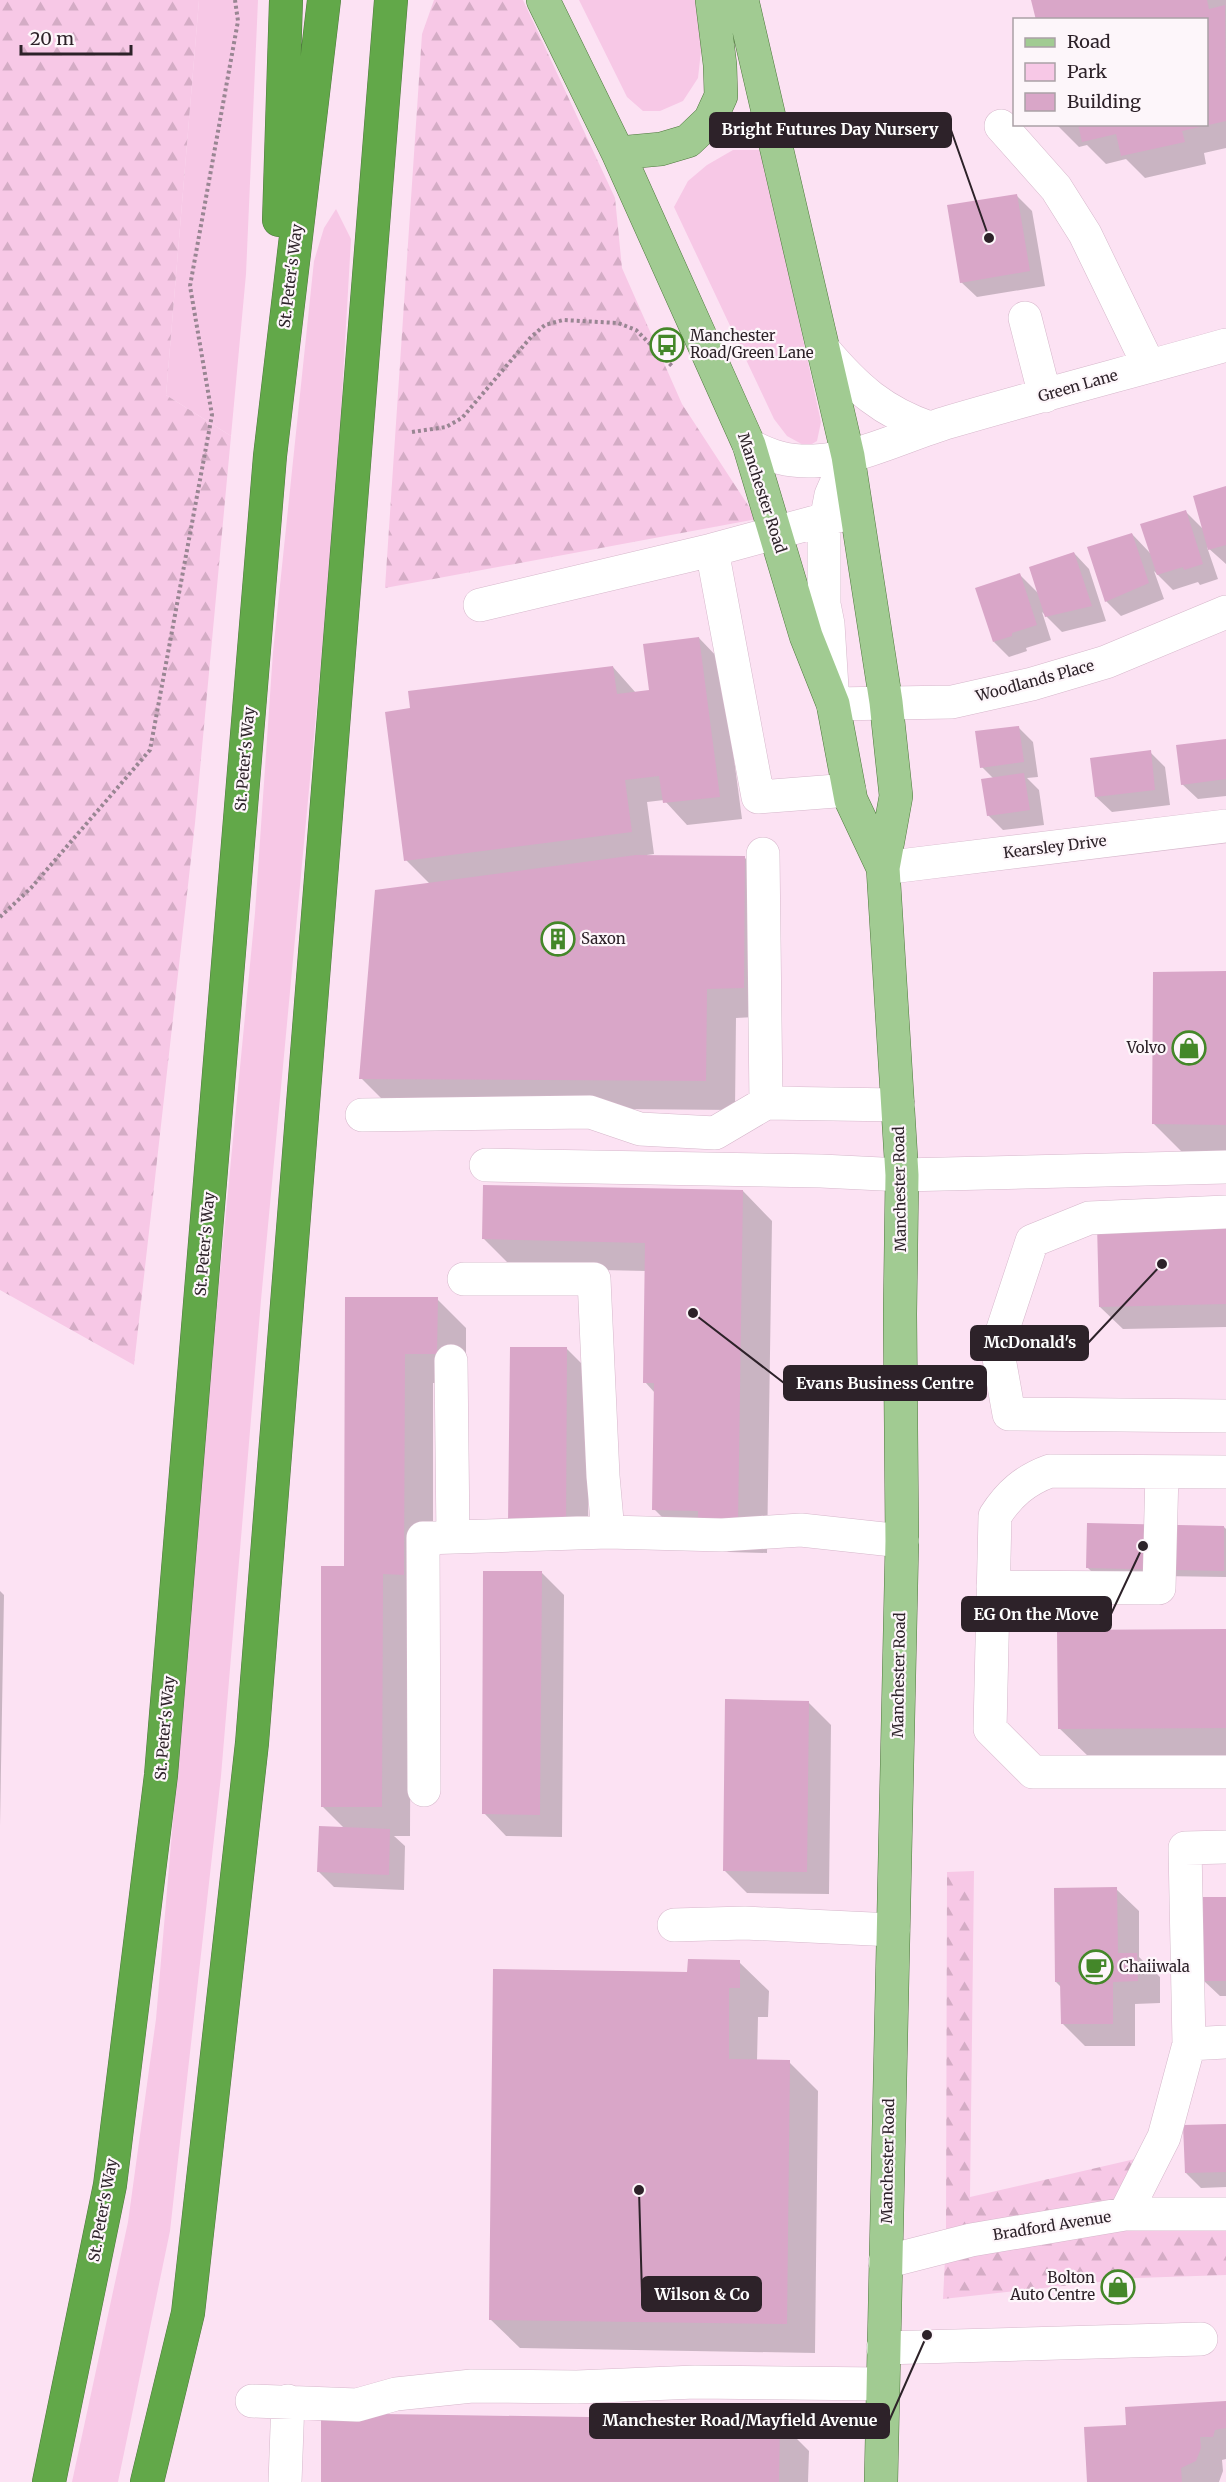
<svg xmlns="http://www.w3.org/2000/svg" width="1226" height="2482" font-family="Merriweather,serif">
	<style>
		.green { fill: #f7c8e6 }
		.forest { fill: url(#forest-firs) }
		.shadow { fill: #0003 }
		.building { fill: #d9a6c8 }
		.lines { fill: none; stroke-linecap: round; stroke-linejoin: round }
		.minor-casing { stroke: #d6b7cb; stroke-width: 34 }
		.major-casing { stroke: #4f793e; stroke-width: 34 }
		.highway-casing { stroke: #4f793e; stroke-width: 34 }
		.path { stroke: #998693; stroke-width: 4; stroke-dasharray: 3 3; stroke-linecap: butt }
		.minor { stroke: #fff; stroke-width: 33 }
		.major { stroke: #a1cb92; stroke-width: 33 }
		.highway { stroke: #62a849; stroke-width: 33 }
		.labels { text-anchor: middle; stroke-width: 4.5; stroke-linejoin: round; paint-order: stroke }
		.street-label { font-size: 15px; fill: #2d2229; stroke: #fdf6fa }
		.poi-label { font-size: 15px; fill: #2d2229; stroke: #fdf6fa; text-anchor: start }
		.leader { fill: none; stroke: #2d2229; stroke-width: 2 }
		.callout-dot { fill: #2d2229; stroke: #fdf6fa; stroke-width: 2 }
		.callout { fill: #2d2229; stroke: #2d2229; stroke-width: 2 }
		.callout-label { font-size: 16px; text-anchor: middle; font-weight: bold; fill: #fff }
	</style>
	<defs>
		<pattern id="forest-firs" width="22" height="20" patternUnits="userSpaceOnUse" patternTransform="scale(1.5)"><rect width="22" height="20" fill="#f7c8e6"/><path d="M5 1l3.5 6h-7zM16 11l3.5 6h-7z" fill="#d4acc5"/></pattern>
	</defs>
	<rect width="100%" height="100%" fill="#fce2f3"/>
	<path class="green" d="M199,0h59l-12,274 -15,162 -65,-41z
		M579,0h117l7,33 -5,45 -15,23 -23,10h-17l-16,-14z
		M733,150h29l59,272 -4,19 -10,6 -20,-11 -13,-17 -100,-212 14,-26 19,-16z
		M336,209l15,30 -12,209 -18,214 -60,638 -40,476 -51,455 -52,251h-46l56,-260 28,-203 62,-725 37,-381 18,-261 41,-391 10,-33z"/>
	<path class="forest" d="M0,0h199l-33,395 65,41 -36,387 -61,542 -134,-75z
		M434,0h89l92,198 7,70 60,136 75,115 -372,69 37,-554z
		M974,1871l-4,326 165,-38 -20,42 -169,28 1,-357z
		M1226,2229v46l-90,3 -193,21 2,-40 177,-29z"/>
	<path class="shadow" d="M1033,0h193v148l-22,5 2,11 -61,14 -19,-19 -20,5 -19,-19 -8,2 -23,-23h150v-104z
		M1016,195l16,16 13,75 -68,11 -16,-15z
		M1226,488v76l-19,-17 11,32 -18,6 -2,-3 -25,8 -19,-19 10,28 -43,17 -15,-15 26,-67 19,20 34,-43 19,19z
		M1074,553l15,16 17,52 -44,11 -20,-20 9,28 -25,8 1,3 -18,6 -15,-15 26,-67 19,19z
		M699,638l22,23 21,158 -55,6 -23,-25 -17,2 7,52 -7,1v2h97l29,29 -1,130 -36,2 -1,92 -345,-3 -29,-29 69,-194 -24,-24 207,-193 23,26 14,-2z
		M1018,727l15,15 5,35 -11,1 12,12 5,35 -41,5 -15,-15 6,-36 -12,-12z
		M1226,740v56l-28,3 -16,-15z
		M1150,752l15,15 5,38 -58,7 -16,-15z
		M1226,973v180h-43l-29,-29z
		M743,1191l29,30 -5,332 -39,-1 -12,-13 -33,-1 -29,-29 1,-116 -10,-11 1,-111 -133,-3 -29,-29z
		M1226,1222v105l-103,2 -23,-22z
		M346,1299h91l29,29v55h-33v220h-22l-1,233h-16l11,10 -1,44 -70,-3 -15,-15 26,-43 -23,-23 24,-238z
		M567,1349l22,22 -1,176 -78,-23z
		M1224,1527l2,2v48l-131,-2 -8,-8z
		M541,1572l23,23 -2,242 -56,-1 -22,-23z
		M0,1591l4,4 -4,231z
		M1226,1631v125l-137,1 -30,-29z
		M808,1702l23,23 -2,169 -82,-1 -22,-22z
		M1116,1889l23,22v46l21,20v26l-25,1v42h-50l-23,-23 -1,-36 -5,-5z
		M1226,1898v98h-6l-16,-15z
		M739,1962l30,29 -1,26h-10l-1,44 32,1 29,29 -3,262 -295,-5 -30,-29 199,-346z
		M1226,2125v62l-25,1 -15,-15z
		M1226,2403v56l-4,1 1,11 -4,11h-130l39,-56z
		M780,2422l29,29 -1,31h-486z"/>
	<path class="building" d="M1031,0h176l2,9 16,-4 1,116 -44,10 3,11 -64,14 -5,-22 -34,8 -4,-18h128v-104h-170z
		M1017,194l13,77 -70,12 -13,-78z
		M1226,486v59l-18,5 -15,-54z
		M1186,510l17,54 -19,6 -1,-3 -26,8 -17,-51z
		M1132,533l17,50 -44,19 -18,-55z
		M1074,552l18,54 -47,11 -16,-50z
		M1020,573l17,52 -25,8v3l-19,6 -18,-54z
		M699,637l21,160 -57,6 -4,-27 -34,4 7,52 -228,29 -19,-149 25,-4 -2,-17 205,-25 4,28 32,-4 -6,-46z
		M1019,726l5,36 -44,6 -5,-37z
		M1226,739v40l-45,6 -5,-40z
		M1151,750l4,40 -60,7 -5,-39z
		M1024,773l6,37 -43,6 -6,-37z
		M636,855l109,1 -1,132 -37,1 -1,92 -347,-2 16,-189z
		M1226,971v154l-74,-1 1,-152z
		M483,1185l260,5 -5,334 -40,-1v-12l-46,-1 2,-127h-11l2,-140 -163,-4z
		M1226,1221v83l-127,3 -2,-83z
		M345,1297h93l-1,57h-32l-1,221 -21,-1 -1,233h-61v-241h23z
		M510,1347h57l-1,178 -58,-1z
		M1087,1523l137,3v45l-138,-3z
		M483,1571h59l-2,244 -58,-1z
		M1226,1629v99l-168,1 -1,-99z
		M725,1699l84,2 -2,171 -84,-1z
		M319,1826l71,3 -1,46 -72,-3z
		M1117,1887l1,66h19l1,28 -25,1v42h-52l-1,-42h-5l-1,-94z
		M1202,1897h24v84h-23z
		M688,1959l52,1v28h-11v71l61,1 -3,264 -298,-4 4,-351 194,3z
		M1226,2124v48l-41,1 -2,-48z
		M1226,2401v27l-11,2 -2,7h-13l1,11 -5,13 -15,7 1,14h-95l-3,-55 42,-2 -1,-18z
		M321,2413l459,7 -1,62h-458z"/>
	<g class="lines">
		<g class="minor-casing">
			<path id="minor" d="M1001,126l55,62 29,46 64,132
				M1025,318l20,78
				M824,350c32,38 59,62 106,78
				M749,445c22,12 40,17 65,16 46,-2 91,-26 135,-39 92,-27 185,-51 277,-77
				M848,456l-17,39 -7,36v73l4,20 5,80 119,-2 80,-18 74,-22 120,-50
				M845,514l-133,36 46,247 91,-7
				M480,605l232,-55
				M763,854l3,249 132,2
				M883,868l343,-42
				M362,1115l228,-3 50,17 75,4 51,-30
				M486,1165l335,6 81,4 324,-8
				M1226,1212l-137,6 -57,23 -35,106 12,67 217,2
				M464,1279h130l9,197 5,56 114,3 79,-5 101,11
				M451,1361l2,176
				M1226,1472l-176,-1c-25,9 -41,23 -55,45l-5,213 43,43h193
				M993,1587l166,1 3,-116
				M424,1790l-1,-252 185,-6
				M674,1925l71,-2 148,7
				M1189,2044l37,-2
				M1125,2214l39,-77 25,-93 -4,-196 41,-1
				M885,2262l86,-22 154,-26h101
				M883,2348l318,-9
				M252,2401l105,4 39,-11 76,-8 105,1 118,-5 187,2
				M285,2482l3,-81"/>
		</g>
		<g class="major-casing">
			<path id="major" d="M543,0l75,153 131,292 57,191 27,68 18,96 32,68
				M742,0l106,456 38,246 10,94 -13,72 19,307 -2,139 2,227 -21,941
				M618,153l43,-4 27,-8 22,-21 11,-24 -1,-31 -8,-65"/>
		</g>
		<g class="highway-casing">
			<path id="highway" d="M279,220l7,-220
				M49,2482l61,-297 51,-410 109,-1319 54,-456
				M147,2482l41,-169 64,-570 139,-1743"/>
		</g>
		<path class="path" d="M412,432l34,-5 16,-9 69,-81 14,-12 18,-5 55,3 18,7 36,36
			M0,917l31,-29 119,-138 62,-335 -22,-129 48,-265 -3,-21"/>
		<use href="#minor" class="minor"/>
		<use href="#major" class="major"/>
		<use href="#highway" class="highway"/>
	</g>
	<defs>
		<g id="bus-ring" transform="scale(1.725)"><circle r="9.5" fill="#fdf6fa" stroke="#448729" stroke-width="1.5"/><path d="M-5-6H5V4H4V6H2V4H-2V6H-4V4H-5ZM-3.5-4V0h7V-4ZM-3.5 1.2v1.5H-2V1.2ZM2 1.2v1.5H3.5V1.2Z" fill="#448729"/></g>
		<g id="building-ring" transform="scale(1.725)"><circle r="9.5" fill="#fdf6fa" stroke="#448729" stroke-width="1.5"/><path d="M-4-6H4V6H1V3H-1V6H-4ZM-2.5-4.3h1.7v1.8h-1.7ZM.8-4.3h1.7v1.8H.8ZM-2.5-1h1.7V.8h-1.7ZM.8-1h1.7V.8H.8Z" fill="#448729"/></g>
		<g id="shop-ring" transform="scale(1.725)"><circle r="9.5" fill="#fdf6fa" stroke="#448729" stroke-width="1.5"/><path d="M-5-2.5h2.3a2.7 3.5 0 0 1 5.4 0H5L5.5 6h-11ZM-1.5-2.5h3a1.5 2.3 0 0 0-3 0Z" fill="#448729"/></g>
		<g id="cafe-ring" transform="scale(1.725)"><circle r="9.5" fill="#fdf6fa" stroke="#448729" stroke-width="1.5"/><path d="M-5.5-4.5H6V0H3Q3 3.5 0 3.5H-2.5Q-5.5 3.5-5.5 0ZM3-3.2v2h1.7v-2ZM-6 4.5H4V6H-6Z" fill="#448729"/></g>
	</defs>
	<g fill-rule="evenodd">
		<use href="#bus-ring" x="667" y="345"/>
		<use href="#building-ring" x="558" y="939"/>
		<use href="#shop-ring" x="1189" y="1048"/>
		<use href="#cafe-ring" x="1096" y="1967"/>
		<use href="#shop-ring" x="1118" y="2287"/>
	</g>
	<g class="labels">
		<g class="street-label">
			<text transform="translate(291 276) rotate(-83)" y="5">St. Peter's Way</text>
			<text transform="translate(1078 386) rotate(-16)" y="5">Green Lane</text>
			<text transform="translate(762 493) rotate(72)" y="5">Manchester Road</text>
			<text transform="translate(1035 681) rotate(-15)" y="5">Woodlands Place</text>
			<text transform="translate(245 759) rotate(-85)" y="5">St. Peter's Way</text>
			<text transform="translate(1055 847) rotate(-7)" y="5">Kearsley Drive</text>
			<text transform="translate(900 1189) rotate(-91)" y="5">Manchester Road</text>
			<text transform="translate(205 1244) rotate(-85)" y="5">St. Peter's Way</text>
			<text transform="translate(899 1675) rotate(-89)" y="5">Manchester Road</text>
			<text transform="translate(165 1728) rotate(-85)" y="5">St. Peter's Way</text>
			<text transform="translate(888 2161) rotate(-89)" y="5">Manchester Road</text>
			<text transform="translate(103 2210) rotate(-80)" y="5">St. Peter's Way</text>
			<text transform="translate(1052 2226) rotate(-9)" y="5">Bradford Avenue</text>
		</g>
		<g class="poi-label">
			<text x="690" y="341">Manchester<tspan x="690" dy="17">Road/Green Lane</tspan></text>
			<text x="581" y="944">Saxon</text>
			<text x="1166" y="1053" text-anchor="end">Volvo</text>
			<text x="1119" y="1972">Chaiiwala</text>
			<text x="1095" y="2283" text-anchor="end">Bolton<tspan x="1095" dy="17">Auto Centre</tspan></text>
		</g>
	</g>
	<path class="leader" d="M989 238L951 130M1162 1264L1088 1343M693 1313L784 1383M1143 1546L1111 1614M639 2190L642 2294M927 2335L889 2421"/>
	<g class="callout-dot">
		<circle cx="989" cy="238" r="6"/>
		<circle cx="1162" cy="1264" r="6"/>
		<circle cx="693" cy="1313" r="6"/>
		<circle cx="1143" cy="1546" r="6"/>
		<circle cx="639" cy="2190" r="6"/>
		<circle cx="927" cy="2335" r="6"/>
	</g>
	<g class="callout">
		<rect x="710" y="113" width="241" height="34" rx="6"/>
		<rect x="971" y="1326" width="117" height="34" rx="6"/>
		<rect x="784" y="1366" width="202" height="34" rx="6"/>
		<rect x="962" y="1597" width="149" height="34" rx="6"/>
		<rect x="642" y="2277" width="119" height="34" rx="6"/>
		<rect x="590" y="2404" width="299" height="34" rx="6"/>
	</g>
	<g class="callout-label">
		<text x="830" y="135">Bright Futures Day Nursery</text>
		<text x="1030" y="1348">McDonald's</text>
		<text x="885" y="1389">Evans Business Centre</text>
		<text x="1036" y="1620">EG On the Move</text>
		<text x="702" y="2300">Wilson &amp; Co</text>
		<text x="740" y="2426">Manchester Road/Mayfield Avenue</text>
	</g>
	<rect x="1013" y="18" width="195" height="108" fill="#fdf6fa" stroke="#aaa1a6" stroke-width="1.5"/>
	<rect x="1025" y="38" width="30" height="9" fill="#a1cb92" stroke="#aaa1a6" stroke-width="1.5"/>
	<text x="1067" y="48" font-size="18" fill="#2d2229">Road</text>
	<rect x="1025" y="63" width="30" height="18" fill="#f7c8e6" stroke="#aaa1a6" stroke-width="1.5"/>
	<text x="1067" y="78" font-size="18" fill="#2d2229">Park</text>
	<rect x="1025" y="93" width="30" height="18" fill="#d9a6c8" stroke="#aaa1a6" stroke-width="1.5"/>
	<text x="1067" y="108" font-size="18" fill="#2d2229">Building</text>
	<path d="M21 45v9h110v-9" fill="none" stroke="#2d2229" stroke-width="3"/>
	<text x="30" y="45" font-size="18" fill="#2d2229" stroke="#fdf6fa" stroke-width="4.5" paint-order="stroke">20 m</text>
</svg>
